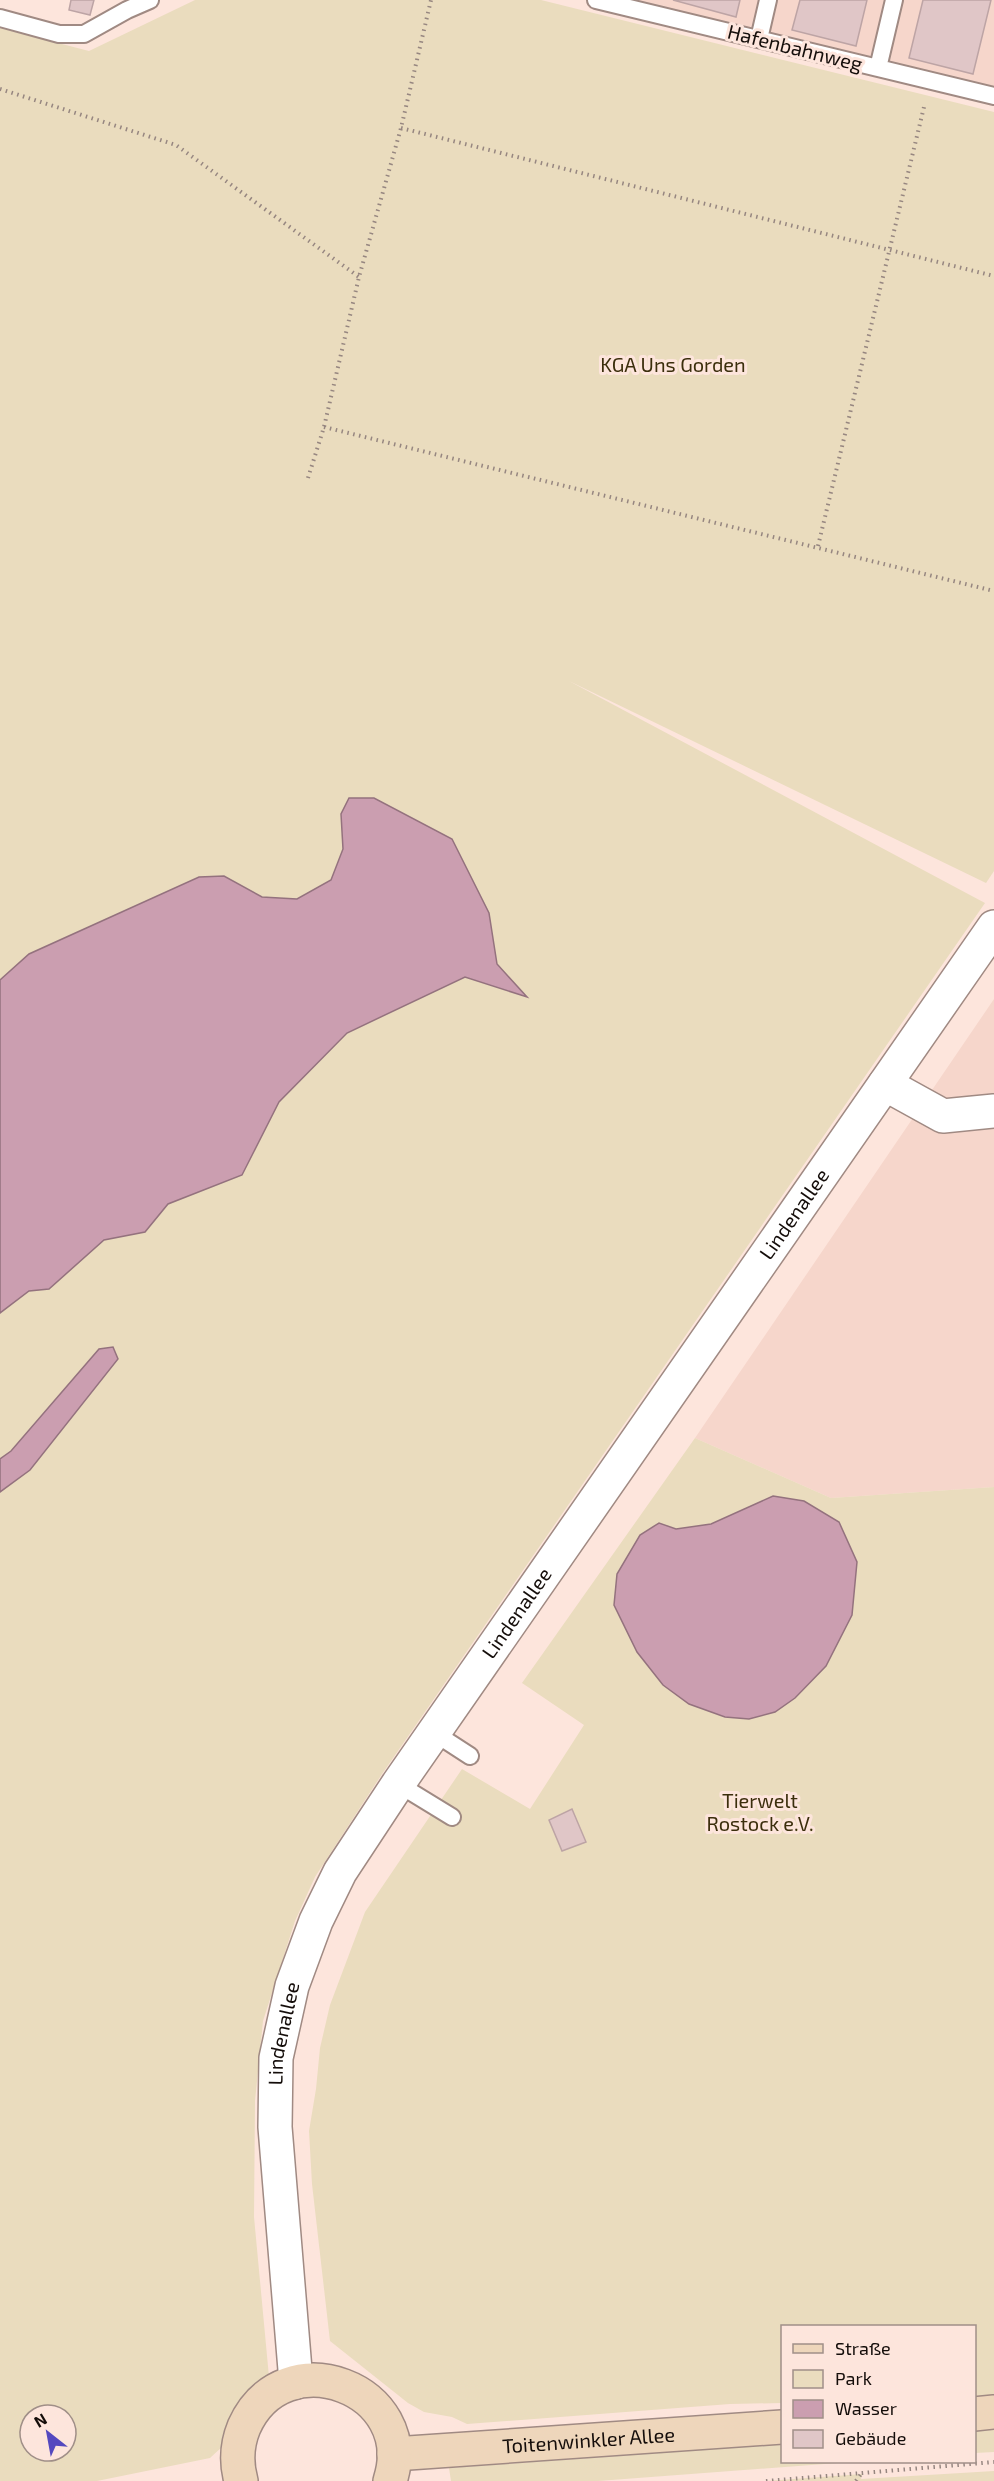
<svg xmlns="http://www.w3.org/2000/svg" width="994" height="2481" font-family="'Exo 2',sans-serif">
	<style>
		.built { fill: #f6d6cb }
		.green { fill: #eadcbe; fill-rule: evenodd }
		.water { fill: #cb9eb0; stroke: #94727e; stroke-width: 1.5 }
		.building { fill: #e0c6c7; stroke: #bda4a5; stroke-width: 1.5 }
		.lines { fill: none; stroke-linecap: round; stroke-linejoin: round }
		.lane-casing { stroke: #a08a83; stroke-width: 20 }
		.street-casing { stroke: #a08a83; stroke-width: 36 }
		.secondary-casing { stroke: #a08a83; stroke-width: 36 }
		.path { stroke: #968680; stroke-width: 4; stroke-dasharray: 1.5 4.5; stroke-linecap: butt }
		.lane { stroke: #fff; stroke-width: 16 }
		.street { stroke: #fff; stroke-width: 33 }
		.secondary { stroke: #eed6bb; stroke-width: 33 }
		.labels { text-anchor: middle; stroke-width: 6; stroke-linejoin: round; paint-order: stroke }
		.street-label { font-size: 20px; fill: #140d0a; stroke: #fde5dc }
		.park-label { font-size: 20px; fill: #3b2e0c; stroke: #fde5dc }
	</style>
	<rect width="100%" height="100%" fill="#fde5dc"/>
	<path class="built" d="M596,0h398v96z
		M994,999v488l-163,11 -136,-60z"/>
	<path class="green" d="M195,0h346l453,112v759l-8,12 -417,-202 416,222 -603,871 -67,103 -20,44 -32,100 -8,80 -1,116 15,160 -33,45 -14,25 -12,11 -113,23h-97v-2453l89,23zM30,2415h36v36h-36z
		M695,1438l136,60 163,-11v909l-19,1 -1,-71h-192v77l-52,1 -263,20 -15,-7 -28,-5 -16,-9 -78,-62 -18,-157 -3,-53 7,-42 4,-41 10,-43 35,-93 97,-143 68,40 54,-84 -62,-42z
		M994,2429v23l-19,1 -1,-23z
		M782,2444v18h69l-253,19h-147l-2,-13z
		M994,2471v10h-228l96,-7 -1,5z"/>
	<path class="water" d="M349,798h25l78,41 37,74 8,51 30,33 -62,-20 -118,56 -68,69 -37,73 -74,29 -23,28 -41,8 -55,49 -20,2 -29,22v-333l29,-26 170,-77 25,-1 38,21 35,2 34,-19 12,-31 -2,-35z
		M113,1347l5,12 -88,111 -30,22v-33l11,-8 88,-102z
		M773,1496l31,5 35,21 18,40 -5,53 -26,51 -31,32 -20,14 -26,7 -24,-2 -36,-13 -26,-19 -26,-33 -23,-47 3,-31 23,-39 19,-12 17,6 35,-5z"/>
	<path class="building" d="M71,0h23l-4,15 -21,-5z
		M673,0h67l-4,17z
		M800,0h67l-11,46 -64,-16z
		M923,0h68l-18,74 -64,-16z
		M572,1809l14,33 -24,9 -13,-31z"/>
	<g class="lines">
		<g class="lane-casing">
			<path id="lane" d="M596,0l398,96
				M0,18l59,16h25l43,-24 23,-10
				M759,39l9,-39
				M878,68l16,-68
				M433,1732l37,24
				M398,1784l54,33"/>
		</g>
		<g class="street-casing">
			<g id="street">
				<path d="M885,1084l58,32 51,-5"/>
				<path id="s1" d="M296,2382l-21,-255 1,-69 16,-72 24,-65 24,-49 58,-88 596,-857"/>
			</g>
		</g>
		<g class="secondary-casing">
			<g id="secondary">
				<path d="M974,2414l20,-2"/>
				<path id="s2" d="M394,2454l388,-27"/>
				<path d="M241,2481c-5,-18 -4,-37 3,-54 40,-90 176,-38 146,54"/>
			</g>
		</g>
		<path class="path" d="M0,89l176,56 183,132
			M401,128l593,148
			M324,427l670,164
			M308,478l16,-51 35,-150 42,-149 30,-128
			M818,546l106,-439
			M766,2481l228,-19
			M856,2481l5,-7"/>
		<use href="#lane" class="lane"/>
		<use href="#street" class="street"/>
		<use href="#secondary" class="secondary"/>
	</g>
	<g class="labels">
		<g class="street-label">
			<text transform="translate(795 48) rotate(14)" y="7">Hafenbahnweg</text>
			<text dy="7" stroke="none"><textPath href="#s1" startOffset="1322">Lindenallee</textPath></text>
			<text dy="7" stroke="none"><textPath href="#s1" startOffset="836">Lindenallee</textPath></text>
			<text dy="7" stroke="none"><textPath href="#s1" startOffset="350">Lindenallee</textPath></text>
			<text dy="7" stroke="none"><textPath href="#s2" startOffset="195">Toitenwinkler Allee</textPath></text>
		</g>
		<g class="park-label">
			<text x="673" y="372">KGA Uns Gorden</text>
			<text x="760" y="1808">Tierwelt<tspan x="760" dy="23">Rostock e.V.</tspan></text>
		</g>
	</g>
	<rect x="781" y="2325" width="195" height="138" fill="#fde5dc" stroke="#a08f88" stroke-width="1.5"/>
	<rect x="793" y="2344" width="30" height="9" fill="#eed6bb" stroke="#a08f88" stroke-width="1.5"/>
	<text x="835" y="2355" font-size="18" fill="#140d0a">Straße</text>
	<rect x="793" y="2370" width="30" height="18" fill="#eadcbe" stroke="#a08f88" stroke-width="1.5"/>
	<text x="835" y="2385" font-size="18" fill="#140d0a">Park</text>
	<rect x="793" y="2400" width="30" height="18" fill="#cb9eb0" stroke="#a08f88" stroke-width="1.5"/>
	<text x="835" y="2415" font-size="18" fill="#140d0a">Wasser</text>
	<rect x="793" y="2430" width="30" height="18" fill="#e0c6c7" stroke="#a08f88" stroke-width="1.5"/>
	<text x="835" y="2445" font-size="18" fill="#140d0a">Gebäude</text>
	<g transform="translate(48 2433) rotate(329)"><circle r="28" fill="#fde5dc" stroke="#a08f88" stroke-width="1.5"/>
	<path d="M0-4.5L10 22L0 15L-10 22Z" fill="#5448bf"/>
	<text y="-9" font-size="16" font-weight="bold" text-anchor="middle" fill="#140d0a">N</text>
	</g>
</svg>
